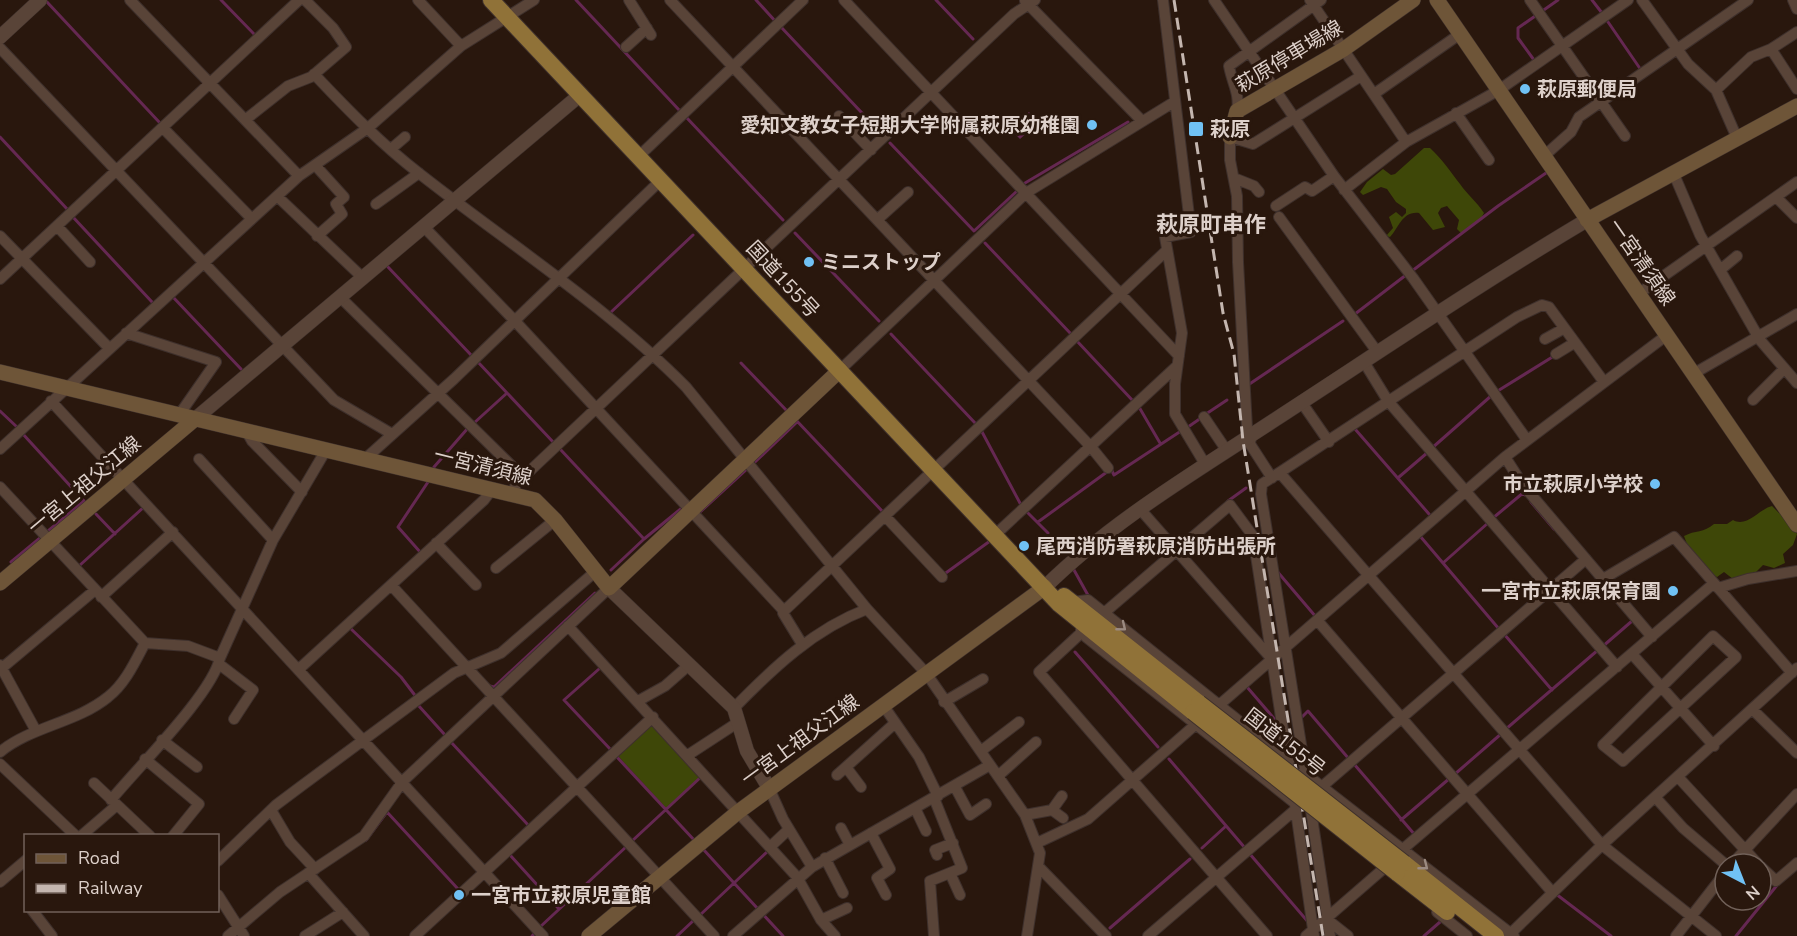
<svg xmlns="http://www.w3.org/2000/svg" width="1797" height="936" font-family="'Nunito Sans','Noto Sans JP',sans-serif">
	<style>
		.forest { fill: #3e4708 }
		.water { fill: #652852 }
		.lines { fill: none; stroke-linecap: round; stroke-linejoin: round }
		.stream { stroke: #652852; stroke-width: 3 }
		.minor-casing { stroke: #3e302c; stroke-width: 12 }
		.tertiary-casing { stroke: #3e302c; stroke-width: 15 }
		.secondary-casing { stroke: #3e302c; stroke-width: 16 }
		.trunk-casing { stroke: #3e302c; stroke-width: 18 }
		.minor { stroke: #594438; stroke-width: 10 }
		.tertiary { stroke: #594438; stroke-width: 14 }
		.secondary { stroke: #6e5538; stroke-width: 15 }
		.trunk { stroke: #907238; stroke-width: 16 }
		.rail { stroke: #c4b6af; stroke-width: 3; stroke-dasharray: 12 6; stroke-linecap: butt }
		.trunk-bridge-casing { stroke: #3e302c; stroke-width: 18; stroke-linecap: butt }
		.trunk-bridge { stroke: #907238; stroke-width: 16 }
		.oneway { stroke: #9b8a81 }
		.poi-dot { fill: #70c1f4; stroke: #29170d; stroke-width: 2 }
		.labels { text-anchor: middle; stroke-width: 6; stroke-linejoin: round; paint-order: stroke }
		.street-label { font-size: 20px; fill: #ddd0ca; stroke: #29170d }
		.poi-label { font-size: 20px; font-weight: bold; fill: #ddd0ca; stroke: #29170d; text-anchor: start }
		.quarter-label { font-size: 22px; font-weight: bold; fill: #ddd0ca; stroke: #29170d }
	</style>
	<rect width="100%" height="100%" fill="#29170d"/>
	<path class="forest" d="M1424,148h6c12,11 20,23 30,36 7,10 17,18 24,29l-4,7 -19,13 -4,-4 2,-9 -12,-14 -6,2 -3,5 7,14 -12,3 -14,-17c-17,-2 -20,15 -29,24l-4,-1 7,-8 -4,-11 7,-5 6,5 4,-4v-4l-10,-7 -9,-13 -6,-2 -18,8 -3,-3 7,-10 16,-13 8,6 4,-1z
		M1772,506l7,7 5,-1 13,22 -4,11 -10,9 2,9 -11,5 -11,-3 -9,9 -21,5 -9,-7 -7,5 -5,-2 -25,-31 -3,-8c11,-6 20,-3 30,-12h13l6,-4c14,8 26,-11 39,-14z
		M649,725h5l47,52 -35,31 -49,-53z"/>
	<path class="water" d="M1029,112l10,10 -19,17 -10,-10z"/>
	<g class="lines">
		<path class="stream" d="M221,0l34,35
			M576,0l104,111
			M756,0l20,22
			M936,0l37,39
			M1592,0l10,13
			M47,2l113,121
			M1606,19l35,51
			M781,27l97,103
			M1534,60l-16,-22v-10l40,-28
			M686,117l97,103
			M0,137l68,73
			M890,143l84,88 43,-40
			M1025,183l103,-61
			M72,216l80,86
			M795,233l84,88
			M985,243l86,91
			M388,267l83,88
			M1412,271l86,-65 48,-33
			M172,296l69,73
			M609,314l84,-79
			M1355,314l51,-39
			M891,334l85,90
			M1076,340l58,62
			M477,361l77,82
			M741,363l47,49
			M1248,385l95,-64
			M1496,392l58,-36
			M1139,407l21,36
			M0,411l17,16
			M1206,414l21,-14
			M795,419l88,93
			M474,423l33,-30
			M1188,427l13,-9
			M1355,429l74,85
			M981,430l40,75
			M22,433l62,68 -36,30
			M1432,448l59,-52
			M560,449l84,90 -33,31
			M755,462l42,-40
			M434,467l34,-39
			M1399,477l28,-24
			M1228,501l18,-13
			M1531,502l23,27
			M1026,511l22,22
			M699,513l48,-44
			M96,514l19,20
			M1493,518l30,-25 2,2
			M1038,522l73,-53 3,6 67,-44
			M1420,536l79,93
			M644,539l39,-32
			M421,553l-23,-26 30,-45
			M11,562l29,-24
			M1443,563l45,-40
			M79,566l65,-59
			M1074,570l15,27
			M1276,570l40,47
			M943,575l47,-34
			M349,627l52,50 16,21
			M1504,634l48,56
			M1602,647l30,-26
			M1075,652l83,95
			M599,669l-35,31 47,50
			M490,686l4,1 101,-94
			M1247,687l30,35
			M418,705l27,30
			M1300,719l8,-8 41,48
			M1506,729l92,-79
			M450,741l79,85
			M616,756l79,85
			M1169,759l76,89
			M1354,764l61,71
			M1455,774l46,-40
			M1401,820l49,-42
			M366,840l21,-28 71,77
			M632,841l69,-64
			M1202,848l24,-22
			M768,851l-34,32 49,53
			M1249,853l60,70
			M510,855l49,54
			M1556,894l55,42
			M699,916l35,-33 -31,-34
			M540,927l87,-81
			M1110,928l80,-69
			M532,936l2,-2
			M677,936l17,-16
			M1424,936l16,-14
			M1736,936l42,-52"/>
		<g class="minor-casing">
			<path id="minor" d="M130,0l169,176
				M418,0l43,46
				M629,0l22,35
				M670,0l421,447 17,21
				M844,0l335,356
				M1163,0l28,232 -26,5 17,96 -7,51v30l30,50
				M1214,0l120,176 79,102 114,162
				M1310,0l96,142
				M1530,0l95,136
				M1642,0l46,64 28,26 21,48
				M1793,0l4,9
				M1025,1l117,120
				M626,47l21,-19
				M0,48l334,352 58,34
				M1771,49l26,40
				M314,74c33,35 67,70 106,100 89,70 186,132 266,213l181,222 59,64 99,142 15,38 -13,83
				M1716,90l35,-33 20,-8 26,-17
				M1374,94l86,-60
				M1237,111c3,-18 -5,-28 -8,-45l92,-66
				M1456,113l33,47
				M839,116l32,34
				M245,120l43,-34 23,-9 35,-30 -13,-19 -28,-28
				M163,128l89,91
				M391,149l14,-12
				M1544,156l27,-24 8,-15 169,-117
				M638,157l165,-157
				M315,165l29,32 -8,7 6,10 -25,22
				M1673,172l27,63 60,105 37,43
				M1234,178l20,8 5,6
				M1344,190l62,-48 93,-52 129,-90
				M278,197l85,81
				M1776,197l21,21
				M376,204l43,-31
				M1276,206l29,-19 7,4 22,-15
				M1279,217l99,136
				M878,219l30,-27
				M57,226l33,36
				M424,227l90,93 270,291 -1,2 19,31
				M0,236l109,112
				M1720,270l17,-14
				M0,279l299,-279
				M1638,294l159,-112
				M340,297l183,180
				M126,333l90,29 -37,53
				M1545,339l18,-10
				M1556,354l18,-11
				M1364,362l24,39 229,266
				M840,370l186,-177 148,-91
				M1693,374l104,-60
				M1753,400l31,-31
				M51,401l492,535
				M1302,403l27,39
				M1204,417l23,34
				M247,432l5,9 50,51
				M0,449l299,-273 69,-48 93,-82 73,-46
				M1505,457l18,28 129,152
				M199,459l74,81
				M365,459l89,-80 207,-199
				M1280,473l322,372 114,91
				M1272,478l-22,-34 1,-8 -4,-8 -9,-166 -1,-66 -7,-36v-23l23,7 108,-68
				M0,487l145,156 43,3 32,12 53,-118 53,-90
				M513,493l3,-9 498,-470 21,-14
				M1140,509l130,148
				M885,516l57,61
				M996,534l181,-168
				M436,543l40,42
				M496,568l59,-48
				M1603,579l71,-42 118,136
				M391,585l323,351
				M1718,588l30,-9 49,-8
				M101,597l72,-65
				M1073,602l15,-2 201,161
				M784,611l382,-360
				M1104,613l126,-108 23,31 37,240
				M1317,620l235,272
				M1081,625l5,12 210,167
				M1081,625v8l-42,39 228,264
				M568,626l229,251 24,43 14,16
				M1713,636l23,21 -113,104 -20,-16z
				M1632,654l82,92
				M219,664l34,26 -19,29
				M0,665l36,66
				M2,668l93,-78
				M299,669l185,-169 9,-12
				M638,701l27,-15 24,-21
				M944,702l39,-23
				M883,705l36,52 19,39
				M1218,706l287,-249 162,-122
				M734,708c39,-40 80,-79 133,-99
				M1752,709l45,44
				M162,740l35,27
				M981,751l38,-29
				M0,752c32,-26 76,-29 108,-55 17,-13 27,-35 37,-54
				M688,755l49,-32
				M145,759l54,45 -26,32
				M0,764l76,72
				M846,767l15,20
				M1303,772l211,164
				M837,775l57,-51
				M998,776l38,-34
				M1679,778l79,86
				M94,783l56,53
				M955,787l15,28 16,-11
				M769,788l14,31 29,48
				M1308,788l-47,-294 1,-10 255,-167 25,-12 7,2 55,75
				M1318,790l268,-231
				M1293,791l21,145
				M1656,798l27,30 42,36
				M111,800c27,-33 101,-106 109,-142
				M1310,804l20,132
				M915,808l11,23
				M271,810l19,32 25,27
				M1052,810l11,8
				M1025,815l27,-5 10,-14
				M841,828l9,17
				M871,833l19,36 -13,9 9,17
				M81,836l36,-31
				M1037,843l51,-24 107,-94
				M770,847l18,-17
				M1403,849l310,-265
				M937,855l-2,-5 18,-7
				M825,858l18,35
				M218,861l58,-56 24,-18 154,-114 47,-20 95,-82
				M1732,864l65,-70
				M1038,866l68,70
				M1761,867l15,14 21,-18
				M308,873l56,63
				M950,873l10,22
				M0,882l26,-22
				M218,895l26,41
				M32,910l20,26
				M1437,912l30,24
				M821,920l26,-12
				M1329,921l19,15
				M228,936l52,-44 84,-56 39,-55 206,-193
				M305,936l38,-24
				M415,936l238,-219
				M733,936l79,-69 178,-102
				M934,936l-4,-55 32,-13 -28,-70
				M1148,936l148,-127
				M1306,936l76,-66
				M1508,936l94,-91 195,-177
				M1676,936l49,-63"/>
		</g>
		<g class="tertiary-casing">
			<path id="tertiary" d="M0,37l40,-37
				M195,419l385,-324
				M1045,587c68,-67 152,-116 231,-168 103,-67 205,-136 311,-199
				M609,588l125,120 13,43 22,37"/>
		</g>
		<g class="secondary-casing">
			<path id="secondary" d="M1437,0l360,525
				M1230,137l7,-26 107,-62 69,-49
				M1587,220l210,-114
				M0,372l535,128 20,20 54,68 231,-218
				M0,583l195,-164
				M589,936l149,-124 307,-225"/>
		</g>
		<g class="trunk-casing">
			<path id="trunk" d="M491,0l568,604 134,108
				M1064,596l135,107
				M1404,863l92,73
				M1397,873l50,39"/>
		</g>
		<use href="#minor" class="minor"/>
		<use href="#tertiary" class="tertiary"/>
		<use href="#secondary" class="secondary"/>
		<use href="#trunk" class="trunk"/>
		<path class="rail" d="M1174,0l49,313 11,41 9,87 80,495"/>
		<g class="trunk-bridge-casing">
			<path id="trunk-bridge" d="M1199,703l205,160
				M1193,712l204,161"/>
		</g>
		<use href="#trunk-bridge" class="trunk-bridge"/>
	</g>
	<defs><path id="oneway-chevron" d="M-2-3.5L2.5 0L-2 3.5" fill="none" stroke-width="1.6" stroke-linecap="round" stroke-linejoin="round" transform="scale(1.5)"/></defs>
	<g class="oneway">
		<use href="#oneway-chevron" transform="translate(1122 627) rotate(39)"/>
		<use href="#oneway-chevron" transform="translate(1424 866) rotate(38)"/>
	</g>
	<g class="poi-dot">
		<circle cx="1525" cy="89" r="6"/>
		<circle cx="1092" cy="125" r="6"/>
		<rect x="1188" y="121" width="16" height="16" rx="3"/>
		<circle cx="809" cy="262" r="6"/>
		<circle cx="1655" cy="484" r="6"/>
		<circle cx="1024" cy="546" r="6"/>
		<circle cx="1673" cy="591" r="6"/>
		<circle cx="459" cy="895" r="6"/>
	</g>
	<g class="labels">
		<g class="street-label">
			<text transform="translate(1289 56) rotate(-31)" y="7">萩原停車場線</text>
			<text transform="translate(1642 262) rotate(55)" y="7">一宮清須線</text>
			<text transform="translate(783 279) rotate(47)" y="7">国道155号</text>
			<text transform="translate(483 466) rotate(14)" y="7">一宮清須線</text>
			<text transform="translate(84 485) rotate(-40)" y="7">一宮上祖父江線</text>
			<text transform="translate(800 740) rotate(-36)" y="7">一宮上祖父江線</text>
			<text transform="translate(1285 742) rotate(38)" y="7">国道155号</text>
		</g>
		<g class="poi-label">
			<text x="1537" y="96">萩原郵便局</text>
			<text x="1080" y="132" text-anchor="end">愛知文教女子短期大学附属萩原幼稚園</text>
			<text x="1210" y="136">萩原</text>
			<text x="821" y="269">ミニストップ</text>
			<text x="1643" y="491" text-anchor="end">市立萩原小学校</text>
			<text x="1036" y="553">尾西消防署萩原消防出張所</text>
			<text x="1661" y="598" text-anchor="end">一宮市立萩原保育園</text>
			<text x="471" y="902">一宮市立萩原児童館</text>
		</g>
		<g class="quarter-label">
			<text x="1211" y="232">萩原町串作</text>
		</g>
	</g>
	<rect x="24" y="834" width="195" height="78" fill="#29170d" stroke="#716159" stroke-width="1.5"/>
	<rect x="36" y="854" width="30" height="9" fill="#6e5538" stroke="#716159" stroke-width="1.5"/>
	<text x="78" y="864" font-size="18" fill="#ddd0ca">Road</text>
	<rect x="36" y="884" width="30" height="9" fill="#c4b6af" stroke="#716159" stroke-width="1.5"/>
	<text x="78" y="894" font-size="18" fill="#ddd0ca">Railway</text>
	<g transform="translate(1743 882) rotate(138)"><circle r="28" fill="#29170d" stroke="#716159" stroke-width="1.5"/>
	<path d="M0-4.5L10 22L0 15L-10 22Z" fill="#70c1f4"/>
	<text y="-9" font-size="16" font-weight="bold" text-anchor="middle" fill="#ddd0ca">N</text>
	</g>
</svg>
